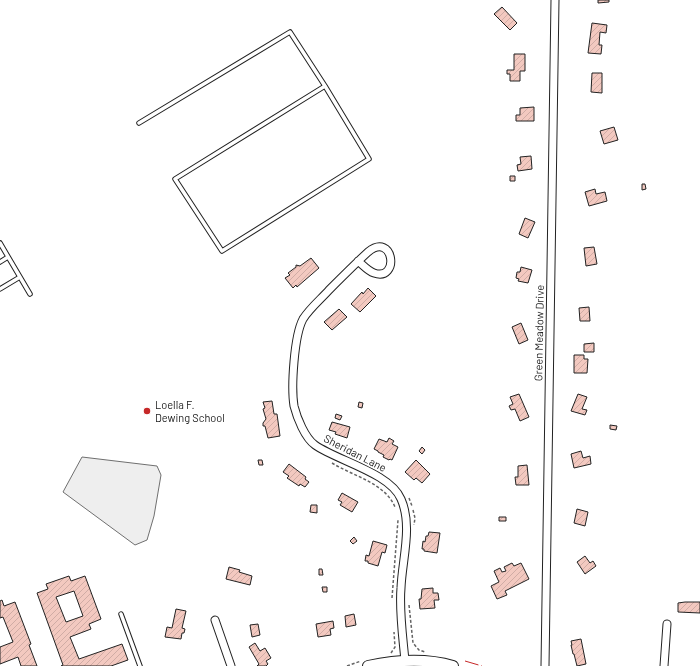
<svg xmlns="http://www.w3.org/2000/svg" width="700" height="666" font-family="Barlow,sans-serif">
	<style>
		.garden { fill: #eee; stroke: #6f6f6f }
		.building { fill: url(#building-hatch); stroke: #222; fill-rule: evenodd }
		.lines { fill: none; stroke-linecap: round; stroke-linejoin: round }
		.lane-casing { stroke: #222; stroke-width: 5.5 }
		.street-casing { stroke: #222; stroke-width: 9 }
		.secondary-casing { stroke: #222; stroke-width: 12 }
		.path { stroke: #646464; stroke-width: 1.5; stroke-dasharray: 3 2; stroke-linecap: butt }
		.lane { stroke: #fff; stroke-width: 3.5 }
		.street { stroke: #fff; stroke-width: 7 }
		.secondary { stroke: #fff; stroke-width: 10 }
		.power { stroke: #c62828; stroke-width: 1; stroke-dasharray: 14 3 2 3; stroke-linecap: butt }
		.poi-dot { fill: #c62828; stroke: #fff; stroke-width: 1.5 }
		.labels { text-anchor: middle; stroke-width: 3; stroke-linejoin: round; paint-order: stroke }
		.street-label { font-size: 11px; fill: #222; stroke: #fff }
		.poi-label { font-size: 11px; fill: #222; stroke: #fff; text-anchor: start }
	</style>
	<defs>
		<pattern id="building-hatch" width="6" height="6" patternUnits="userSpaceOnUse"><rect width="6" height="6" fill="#f3c9c0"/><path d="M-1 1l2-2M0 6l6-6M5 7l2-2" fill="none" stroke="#d0aca5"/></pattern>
	</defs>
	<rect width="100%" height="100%" fill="#fff"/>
	<path class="garden" d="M82,457l75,9 4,9 -7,41 -7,24 -12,5 -72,-53z"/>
	<path class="building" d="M598,0h11v2l-11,1z
		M502,7l15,16 -7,7 -16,-16z
		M592,23l15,2 -1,8 -6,-1 -1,13h3l-1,9 -13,-1z
		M514,54h11v17h-5v10h-10v-7h-3v-4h7z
		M592,73h10v20l-11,-1z
		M534,107v14h-18v-6h4v-7z
		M614,127l4,13 -14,4 -4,-13z
		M531,156l1,13 -14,2 -1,-6 4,-1 -1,-7z
		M510,176h5v5h-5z
		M642,184h3l1,5 -4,1z
		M595,189l1,5 9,-2 2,9 -18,5 -4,-14z
		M525,218l10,4 -7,16 -9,-4z
		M594,247l3,17 -11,2 -2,-18z
		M311,258l8,10 -22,19 -1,-2 -3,3 -8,-10 5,-3 -2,-2 8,-6v-2l4,1z
		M521,267l11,3 -4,13 -10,-2 1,-2 -3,-1 1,-6h3z
		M368,288l8,8 -16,16 -9,-8 11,-12 1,2z
		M589,307l1,14h-10l-1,-13z
		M339,309l8,8 -15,13 -8,-8z
		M521,323l7,17 -9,4 -7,-17z
		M594,343v9h-10v-8z
		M574,355h10v4h4l-1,14h-13z
		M519,394l10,23 -9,4 -5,-12 -4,1 -2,-4 4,-2 -3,-7z
		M578,394l9,3 -5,12 5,1 -2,5 -14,-4z
		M272,401l2,13h3l3,22 -12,2 -3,-12h-2v-3l3,-4 -3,-10 2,-1 -2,-6z
		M359,402l4,1 -1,5 -4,-1z
		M336,414l6,2 -2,4 -5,-2z
		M332,422l18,5 -3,11 -12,-4 1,-2 -7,-2z
		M610,425l7,1 -1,4 -6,-1z
		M389,438l5,3 -2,3 6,3 -6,13 -2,-1 -1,1 -6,-3 1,-2 -6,-3v-1l-4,-2 5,-10 8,3z
		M422,447l3,3 -3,4 -3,-3z
		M581,451l2,7 7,-2 1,8 -17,4 -3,-14z
		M258,460h4l1,5h-4z
		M416,460l14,14 -8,9 -6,-5 -2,2 -9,-8z
		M289,464l17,13 -1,2 4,3 -4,5 -5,-3 -1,2 -12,-8 2,-2 -6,-4z
		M527,465l2,20h-13l-1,-8h3v-11z
		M342,493l16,9 -6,10 -12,-7 2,-3 -4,-2z
		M311,505h6v8l-7,-1z
		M577,509l11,3 -3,14 -11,-3z
		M499,517h7v4h-7z
		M429,532l11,1 -3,20 -13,-2v-2h-2l1,-8 2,1 1,-6h2z
		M354,537l3,4 -4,3 -3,-3z
		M373,541l14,4 -2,8 -3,-1 -4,14 -10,-3v-2h-3l1,-6 3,1z
		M585,556l5,7 3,-2 3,5 -11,8 -8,-12z
		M512,563l2,3 7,-3 8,16 -24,12 2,4 -10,4 -6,-13 8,-4 -5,-11 6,-3 2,4 4,-1 -2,-4z
		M229,567l11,3 -1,2 13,4 -2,9 -24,-6z
		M319,569h3l1,6h-4z
		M69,576l2,5 14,-5 16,43 -12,5 2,5 -21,8 9,22 43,-15 6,16 -17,6h-50l2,-1 -26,-72 11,-4 -2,-5zM74,591l9,25 -17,6 -10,-25z
		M322,587h5v5h-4z
		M433,588v5h5l1,7h-5l1,8 -15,1 -1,-10h2l1,-10z
		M2,600l2,6 11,-4 16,42 -2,1 8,21h-16l-3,-9 -18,7v-17l13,-5 -10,-25 -3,1v-17z
		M685,602h15v11l-22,-1v-9z
		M176,609l10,2 -4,17 3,1 -1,4h-2l-1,6 -16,-2 2,-10 5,1z
		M354,614l2,11 -10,2 -1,-11z
		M333,621l1,7 -4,1 1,6 -13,2 -2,-13z
		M258,624l2,11 -8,2 -2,-12z
		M581,639l5,25 -9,2 -3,-12h-1l-2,-9h1l-1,-4z
		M255,643l5,8 5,-3 6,10 -5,3 2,3 -2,2h-9l2,-2 -10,-17z"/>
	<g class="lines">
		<g class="lane-casing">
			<path id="lane" d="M325,86l44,73 -147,92 -47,-72z
				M139,123l151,-91 35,54
				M0,243l30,51
				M0,262l8,-5
				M0,289l20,-12
				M121,614l19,52"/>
		</g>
		<g class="street-casing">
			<path id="street" d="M358,261c5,4 10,10 16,12 26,9 20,-42 -6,-21 -13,12 -26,25 -39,38 -8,9 -19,18 -26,29 -9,17 -12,68 -9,87 3,12 11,32 21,39 23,16 75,28 86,54 12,27 1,61 0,89 -2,23 2,50 4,73
				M215,620l16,46
				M545,666l10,-666
				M664,666l3,-42"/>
		</g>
		<g class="secondary-casing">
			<path id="secondary" d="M368,666c28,-6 58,-8 85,0"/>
		</g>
		<path class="path" d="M332,463c21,13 53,20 63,44
			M409,498l3,8
			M413,510l2,8 -1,7
			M392,598l6,-78
			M409,605l4,38 6,7 6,2
			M391,653l4,-6 -1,-15
			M347,666l14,-5"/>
		<use href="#lane" class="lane"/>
		<use href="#street" class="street"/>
		<use href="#secondary" class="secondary"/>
		<path class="power" d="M465,661l17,5"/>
	</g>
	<circle class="poi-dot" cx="147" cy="411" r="4"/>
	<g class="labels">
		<g class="street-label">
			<text transform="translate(539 333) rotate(-89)" y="4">Green Meadow Drive</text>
			<text transform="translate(355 453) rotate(27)" y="4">Sheridan Lane</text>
		</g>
		<g class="poi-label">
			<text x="155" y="409">Loella F.<tspan x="155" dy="13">Dewing School</tspan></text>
		</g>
	</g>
</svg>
